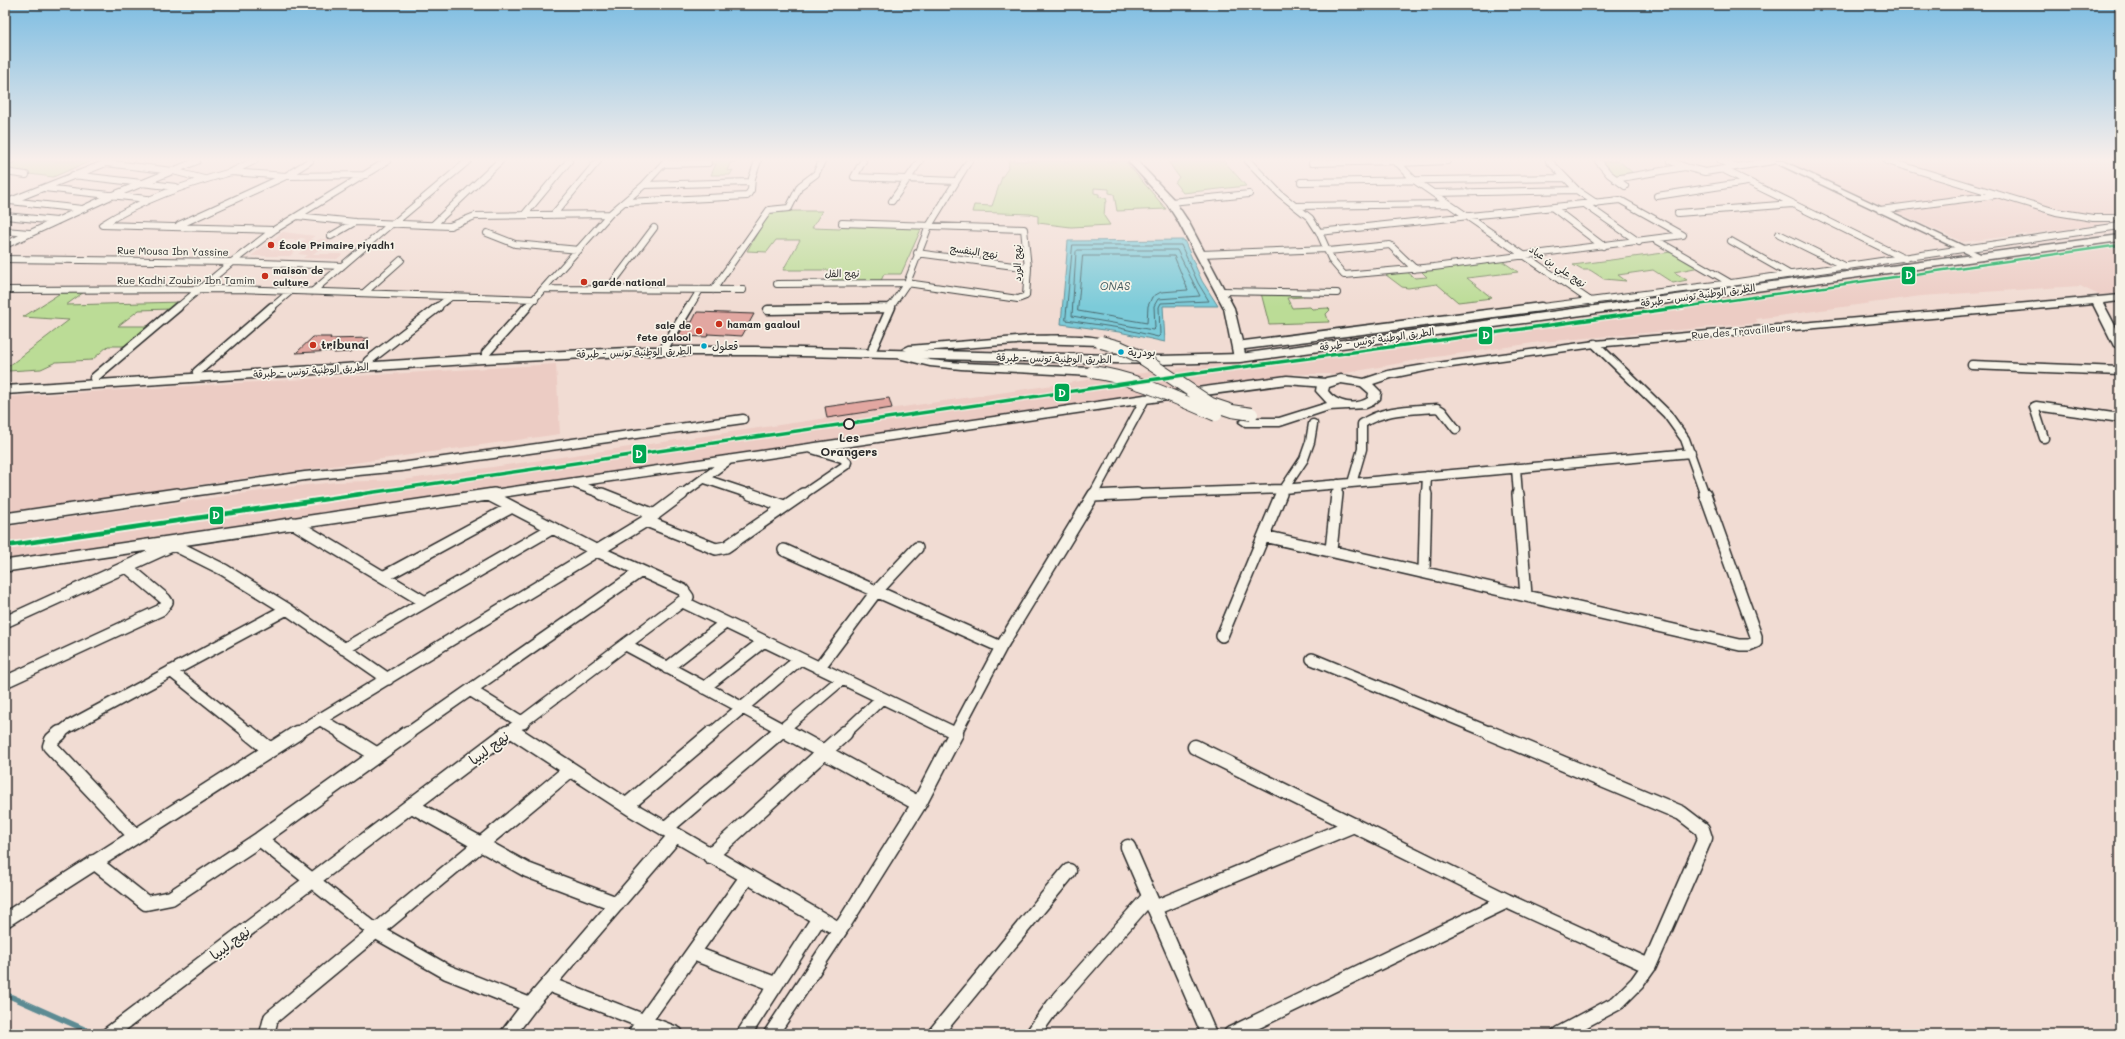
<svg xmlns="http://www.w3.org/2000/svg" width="2125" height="1039" font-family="Mali,'Playpen Sans Arabic',sans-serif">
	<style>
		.built { fill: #ecccc4 }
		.green { fill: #bbdc96; stroke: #738460 }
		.water { fill: #7ccbd9; stroke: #5c8b93 }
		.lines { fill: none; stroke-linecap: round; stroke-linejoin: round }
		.shore { stroke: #4b6b71; stroke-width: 1 }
		.stream { stroke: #5c8b93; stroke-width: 5.5 }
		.building { fill: #e2a7a1; stroke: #2b2b2b }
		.street-far3-casing { stroke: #2b2b2b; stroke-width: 8 }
		.street-far2-casing { stroke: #2b2b2b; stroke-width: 11 }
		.street-far1-casing { stroke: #2b2b2b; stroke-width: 14 }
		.street-casing { stroke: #2b2b2b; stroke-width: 17 }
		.secondary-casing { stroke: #2b2b2b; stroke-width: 3 }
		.primary-casing { stroke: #2b2b2b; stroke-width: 3 }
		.street-far3 { stroke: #f7f3e8; stroke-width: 6 }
		.street-far2 { stroke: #f7f3e8; stroke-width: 8 }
		.street-far1 { stroke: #f7f3e8; stroke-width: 11 }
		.street { stroke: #f7f3e8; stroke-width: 14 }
		.secondary { fill: #f7f3e8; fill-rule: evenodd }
		.primary { fill: #f7f3e8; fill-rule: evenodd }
		.rail-casing { stroke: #2b2b2b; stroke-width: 3 }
		.rail { stroke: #f7f3e8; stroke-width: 2; stroke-dasharray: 6; stroke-linecap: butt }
		.secondary-bridge-casing { stroke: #2b2b2b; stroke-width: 14; stroke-linecap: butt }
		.secondary-bridge { stroke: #f7f3e8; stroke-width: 12 }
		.rail-1-far2-casing { stroke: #f7f3e8; stroke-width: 4.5 }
		.rail-1-far1-casing { stroke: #f7f3e8; stroke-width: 6 }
		.rail-1-casing { stroke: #f7f3e8; stroke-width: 8 }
		.rail-1-far2 { stroke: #00a651; stroke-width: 2.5 }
		.rail-1-far1 { stroke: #00a651; stroke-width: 3.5 }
		.rail-1 { stroke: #00a651; stroke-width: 4.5 }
		.poi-dot { fill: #c8321e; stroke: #f7f3e8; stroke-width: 1.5 }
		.bus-dot { fill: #02a3c6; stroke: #f7f3e8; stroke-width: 1.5 }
		.stop-dot { fill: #f7f3e8; stroke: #2b2b2b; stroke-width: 2 }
		.labels { text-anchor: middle; stroke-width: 3.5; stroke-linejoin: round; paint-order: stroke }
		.far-poi-label { font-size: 10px; font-weight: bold; fill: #2b2b2b; stroke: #f7f3e8; text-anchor: start }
		.far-street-label { font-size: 10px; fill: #2b2b2b; stroke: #f7f3e8 }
		.far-water-label { font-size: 11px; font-style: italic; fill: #435b5f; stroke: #f7f3e8 }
		.bus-label { font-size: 11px; fill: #2b2b2b; stroke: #f7f3e8; text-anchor: start }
		.poi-label { font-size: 12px; font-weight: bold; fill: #2b2b2b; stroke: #f7f3e8; text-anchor: start }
		.stop-label { font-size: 12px; font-weight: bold; fill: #2b2b2b; stroke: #f7f3e8 }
		.near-street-label { font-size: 14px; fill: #2b2b2b; stroke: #f7f3e8 }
		.line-badge { stroke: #f7f3e8; stroke-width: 1.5 }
		.badge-label { font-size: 11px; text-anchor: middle; font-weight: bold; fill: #fff }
	</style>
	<rect width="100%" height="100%" fill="#f1dcd3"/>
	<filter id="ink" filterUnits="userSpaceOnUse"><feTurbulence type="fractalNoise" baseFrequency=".025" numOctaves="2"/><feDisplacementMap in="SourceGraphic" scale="8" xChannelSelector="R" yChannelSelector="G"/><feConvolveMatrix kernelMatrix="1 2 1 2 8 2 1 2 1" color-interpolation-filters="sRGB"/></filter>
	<g filter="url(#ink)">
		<path class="built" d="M1782,161h338v56l-28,9 -129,16z
			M283,232l32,4 -5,3 4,1 -5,4h-11l8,-5 -5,-1 -5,2h-13l-12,10 24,1 -5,5h-39z
			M320,239h13l-20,15h30l-6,5 -34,-1 4,-3 -9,-1z
			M2120,240v53l-21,2 -19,-9 -159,10 -165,23 2,4 -217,19 -113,16 -87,16h-47l-173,23 -1116,164v-34l284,-40 47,-5 67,-2 691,-101 374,-46z
			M556,364l4,70 -555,78v-115z"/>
		<path class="green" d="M19,161h72l-38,16 -48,-6v-5z
			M689,161h51l-10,2 -3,8 6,-1 -3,5h-19l5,-11h-29z
			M1008,161h117l41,48 -49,2 -3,-17 -5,-1v-4l-15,-1v5l5,1v3l7,1 1,4 -2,1 -1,13 6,9 -39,2 -33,-4v-7l-8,-2 -58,-2 2,-7 18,1 10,-29 5,-7 2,-5z
			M1180,161h44l22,25 -63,7 -8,-10 4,-6 -10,-14z
			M1619,161l13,11 -17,4 -15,-14z
			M770,211h52l-10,17 28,1 3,-3 79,1 -21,47h-17l-5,11 -51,-2 6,-13h-51l17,-30h-24l-9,12 -20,-1z
			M1671,252l29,15 -26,5 13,8 -14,3 -20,-13 -35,5 8,6 -22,-2 -14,-9h-8l-9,-5z
			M1502,261l16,11 -51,6 25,20 -34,4 -21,-18 -29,4 -6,-1 -16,-12 21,-3 8,6 12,-1 -7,-7z
			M62,292h22l-18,13 115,-3 -11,7 -31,1 -21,16h31l-22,20h-19l-16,14 -36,2 -15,7 -33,2 -3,3v-5l64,-49 -46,-3z
			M1261,293l41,2 1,2 -16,1 5,10 18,-1 2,2 16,-1 2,2 -4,4 3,8 -60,2z"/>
		<path class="water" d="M1184,240l18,41 16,25h-55l2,36 -46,-10 -58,-8 7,-83z"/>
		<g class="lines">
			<path class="shore" d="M1073,245h108l17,38 11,18 -48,2 -2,4 1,28 -2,2 -38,-9 -54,-8z
				M1078,250h99l23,46 -42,3 -4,7 1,22 -2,2 -81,-14 4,-64z
				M1083,256h91l14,34 -27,2 -9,5 -4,9 -1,17 -69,-12z"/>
			<path class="stream" d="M5,994l90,40"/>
		</g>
		<path class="building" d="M697,312l57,2 -12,22 -34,-2 -1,3 -29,-1 9,-14h5z
			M313,337h18l-1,2 39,-1 -18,14 -17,1v-2l-38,2z
			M889,398l3,10 -65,10 -2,-11z"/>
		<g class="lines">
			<g class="street-far3-casing">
				<path id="street-far3" d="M254,161l-23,11 55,4 80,-1
					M863,161l-9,16 102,4
					M1248,161l32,33 30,24 9,14
					M1396,161l18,19 178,122
					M1549,161l29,30 18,12
					M1598,161l11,13 16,12
					M1721,161l14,6
					M1887,161l169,51 37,6h27
					M5,163l5,-2
					M1312,163l84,-2
					M1397,163l50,-2
					M663,164l45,-1
					M1685,167l20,5 68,-11
					M1724,170l68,33
					M5,172l21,3
					M231,172c-47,13 -88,27 -129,53l172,5
					M73,175l103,12
					M1615,179l70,-12 -14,-6
					M1301,182l264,-4
					M644,185l107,-3
					M44,188l103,11
					M1433,193l144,-3
					M1657,196l90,-14
					M1620,200l63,35 -249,32 -90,8 -12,-14 -13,-29z
					M10,201l72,8
					M892,201l28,-40
					M627,202l120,-6 4,-6 1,-12 6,-17
					M1171,202l78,-8
					M5,203l101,-40 67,8 31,8
					M1586,205l53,37
					M1295,206l154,-2
					M1553,208l50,38
					M1880,210l115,-15
					M1678,213l115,-9 112,55
					M524,215l45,-54
					M553,215l45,-54
					M5,216l52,5
					M297,216l90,-55
					M393,224l75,-63
					M179,225l107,-49 24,-15
					M433,225l67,-64
					M5,231l24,2
					M487,233l28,11 64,6
					M1779,234l67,33
					M331,236l24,-14
					M1656,240l76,44
					M1731,241l60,34
					M5,245l106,-49 86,-35
					M1328,251l62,-6 25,24
					M917,253l111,15
					M1201,254l126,-5
					M5,259l227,3 110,4
					M777,284l130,-1 111,16 8,-3 2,-28 -4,-39 -182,-6
					M544,289l199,1
					M608,289l46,-61
					M5,290l232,-1 298,10
					M713,290l56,-80 20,-2 11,-22 16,-12 6,-13
					M1221,291l116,2
					M312,292l79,-68
					M365,292l36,-32
					M177,308l55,-46 42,-32 23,-14 58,6 95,4 25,-10 135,-2
					M271,308l20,-17
					M436,308l16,-12
					M526,308l84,-94 34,-29 22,-24
					M689,308l11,-18
					M880,308h10
					M890,308l17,-25 22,-57 40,-65
					M1534,308l197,-25 389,-57"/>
			</g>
			<g class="street-far2-casing">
				<path id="street-far2" d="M768,310l122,-2
					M1595,344l72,70 18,25 20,56
					M666,345l23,-38
					M1237,346l304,-39
					M873,348l18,-41
					M486,353l41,-46
					M368,361l70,-54
					M1972,365l148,6
					M197,372l75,-65
					M94,378l84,-71
					M2044,438l-10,-31 2,-1 84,12
					M1516,468l2,27
					M705,479l48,16
					M573,483l32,12
					M1352,483l10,-34v-25c21,-15 50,-14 75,-16l5,3 14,18
					M170,495l135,-19 96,-9 342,-48
					M487,495l658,-96 142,-19 39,3
					M681,495l48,-35
					M802,495l44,-30 1,-3 -5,-4 -30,-9
					M1093,495l52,-96
					M1110,495l173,-6 408,-36
					M1280,495l24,-36 6,-17 3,-18
					M1337,495l1,-11
					M1426,495l1,-19"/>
			</g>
			<g class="street-far1-casing">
				<path id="street-far1" d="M602,494l53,21
					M750,494l34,12
					M1518,494l8,101
					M489,495l108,56 86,39 5,7 -182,137
					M1093,496l44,-2
					M5,519l172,-25
					M646,521l70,28 10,-2 77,-53
					M293,523l132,79
					M1264,536l476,109h9l7,-3v-6l-51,-142
					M174,545l50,25 63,39 101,70
					M784,550l217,97
					M1331,550l6,-56
					M5,566l489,-72
					M1424,572l2,-78
					M383,577l129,-70
					M683,602l274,132
					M5,622l171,-78
					M1222,636l59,-142
					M626,645l165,89
					M344,649l209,-121
					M1312,659l181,75
					M667,668l58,-45
					M819,668l57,-76 41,-44
					M171,671l79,63
					M5,682l156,-72 6,-8 -2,-3 -38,-32
					M704,688l60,-47
					M470,690l53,33
					M321,720l23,14
					M512,731l5,3
					M59,734l9,-7 219,-118
					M296,734l350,-213 36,-27
					M407,734l234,-163
					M711,734l89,-75
					M777,734l65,-55
					M844,734l38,-36
					M955,734l46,-87 93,-153"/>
			</g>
			<g class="street-casing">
				<path id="street" d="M60,733l-8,7 -2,6 85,90
					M249,733l21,17
					M342,733l35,22
					M515,733l118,77 207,120
					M789,733l130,71
					M1490,733l191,80 21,16 3,9 -56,128 -12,17 -20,20 -58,31
					M1195,747l312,154 142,65
					M627,805l85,-72
					M412,806l115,64 90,34
					M665,829l113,-96
					M260,839l115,92 72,41 83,33
					M1128,847l81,187
					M710,856l135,-123
					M94,862l52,41 25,-5 89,-59 148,-106
					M1154,908l200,-83
					M5,920l292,-187
					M693,953l82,31
					M548,984l128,50
					M109,1034l398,-301
					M267,1034l4,-16 298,-247
					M508,1034l22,-29 145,-169
					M635,1034l112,-157
					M744,1034l75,-116
					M771,1034l69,-104 79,-126 37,-71
					M935,1034l134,-163
					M1033,1034l20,-28 96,-109
					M1231,1034l276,-133"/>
			</g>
			<g class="secondary-casing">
				<path id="secondary" d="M1128,161h9l37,39 14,21 46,87 12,50 -2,2 -4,1 -6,-3 -10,-50 -46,-87 -11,-17z
					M1772,161h11l204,96 -5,3 -3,-1z
					M2120,295v6l-17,2 17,32v14l-6,-3 -21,-42 -498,43 -165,23 -39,8 -18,6 8,8 -1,7 -7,6 -7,3 -37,2 -49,16h-35l-6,-4 6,-4h34l48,-15 -11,-12 1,-6 9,-7 15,-3 23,4 24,-8 42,-7 165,-23zM1341,383l20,3 8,7 -1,5c-12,8 -31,5 -40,-7l1,-4z
					M1029,336c13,0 71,-3 78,6l-6,3 -72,-2 -120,9 -6,-3 6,-3z
					M894,351l36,9 31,3 131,5 6,4 -6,4 -131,-7 -31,-3 -40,-10 -2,-2 2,-2z"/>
			</g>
			<g class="primary-casing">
				<path id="primary" d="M2120,235v6l-880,121 -80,2 -406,-9h-106l-165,8 -478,31v-8l478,-31 165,-8h106l406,9 80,-2z"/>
			</g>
			<use href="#street-far3" class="street-far3"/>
			<use href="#street-far2" class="street-far2"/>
			<use href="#street-far1" class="street-far1"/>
			<use href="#street" class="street"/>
			<use href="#secondary" class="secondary"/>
			<use href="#primary" class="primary"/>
			<g class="rail-casing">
				<path id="rail" d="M2118,250l2,-1"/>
			</g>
			<use href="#rail" class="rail"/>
			<g class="secondary-bridge-casing">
				<path id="secondary-bridge" d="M1101,342l18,5 20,9 72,48 21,7 20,3
					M1092,372c44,6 83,26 124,43"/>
			</g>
			<use href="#secondary-bridge" class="secondary-bridge"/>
			<g class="rail-1-far2-casing">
				<path id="rail-1-far2" d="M1676,308l444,-63"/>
			</g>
			<g class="rail-1-far1-casing">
				<path id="rail-1-far1" d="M354,495l837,-121 492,-67"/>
			</g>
			<g class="rail-1-casing">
				<path id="rail-1" d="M5,546l356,-52"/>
			</g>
			<use href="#rail-1-far2" class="rail-1-far2"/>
			<use href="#rail-1-far1" class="rail-1-far1"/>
			<use href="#rail-1" class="rail-1"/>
		</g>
	</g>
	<linearGradient id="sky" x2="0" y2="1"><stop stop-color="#7dbde2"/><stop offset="0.52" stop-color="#f9efeb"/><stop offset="1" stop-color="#f9efeb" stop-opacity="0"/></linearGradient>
	<rect width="2125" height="307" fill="url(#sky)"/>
	<g class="poi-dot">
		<circle cx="271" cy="245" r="4"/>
		<circle cx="265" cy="276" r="4"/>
		<circle cx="584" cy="282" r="4"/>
		<circle cx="719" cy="324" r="4"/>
		<circle cx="699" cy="331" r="4"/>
		<circle cx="313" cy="345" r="4"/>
	</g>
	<g class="bus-dot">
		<circle cx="704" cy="346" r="3.5"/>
		<circle cx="1121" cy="352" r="3.5"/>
	</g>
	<circle class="stop-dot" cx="849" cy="424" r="5"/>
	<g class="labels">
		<g class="far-poi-label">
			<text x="279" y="249">École Primaire riyadh1</text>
			<text x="273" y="274">maison de<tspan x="273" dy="12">culture</tspan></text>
			<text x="592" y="286">garde national</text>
			<text x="727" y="328">hamam gaaloul</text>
			<text x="691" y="329" text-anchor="end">sale de<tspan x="691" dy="12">fete galool</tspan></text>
		</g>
		<g class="far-street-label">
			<text transform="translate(173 251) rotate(1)" y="4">Rue Mousa Ibn Yassine</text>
			<text transform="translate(974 251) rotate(8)" y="4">نهج البنفسج</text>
			<text transform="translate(1017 263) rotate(-90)" y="4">نهج الورد</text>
			<text transform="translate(1558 266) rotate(34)" y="4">نهج علي بن عياد</text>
			<text transform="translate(842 273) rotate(-1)" y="4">نهج الفل</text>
			<text x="186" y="284">Rue Kadhi Zoubir Ibn Tamim</text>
			<text transform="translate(1698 295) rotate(-8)" y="4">الطريق الوطنية تونس - طبرقة</text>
			<text transform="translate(1741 331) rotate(-5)" y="4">Rue des Travailleurs</text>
			<text transform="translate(1377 339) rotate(-8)" y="4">الطريق الوطنية تونس - طبرقة</text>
			<text transform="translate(634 352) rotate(-2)" y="4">الطريق الوطنية تونس - طبرقة</text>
			<text transform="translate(1054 358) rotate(1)" y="4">الطريق الوطنية تونس - طبرقة</text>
			<text transform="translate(311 370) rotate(-4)" y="4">الطريق الوطنية تونس - طبرقة</text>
		</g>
		<g class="far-water-label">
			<text x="1115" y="290">ONAS</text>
		</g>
		<g class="bus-label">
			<text x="712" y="350">قعلول</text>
			<text x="1128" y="356">بودرية</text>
		</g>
		<g class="poi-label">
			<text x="321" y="349">tribunal</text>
		</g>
		<g class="stop-label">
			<text x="849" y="442">Les<tspan x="849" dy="14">Orangers</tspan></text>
		</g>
		<g class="near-street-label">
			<text transform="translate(489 748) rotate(-37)" y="5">نهج ليبيا</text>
			<text transform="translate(230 943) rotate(-37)" y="5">نهج ليبيا</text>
		</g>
	</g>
	<g class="line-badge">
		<rect x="1901" y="266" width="15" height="19" rx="4" fill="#00a651"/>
		<rect x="1478" y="326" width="15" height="19" rx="4" fill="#00a651"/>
		<rect x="1054" y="383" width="16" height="19" rx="4" fill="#00a651"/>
		<rect x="632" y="444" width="15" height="20" rx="4" fill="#00a651"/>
		<rect x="209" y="506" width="15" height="19" rx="4" fill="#00a651"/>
	</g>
	<g class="badge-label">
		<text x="1909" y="279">D</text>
		<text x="1486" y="339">D</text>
		<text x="1062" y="397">D</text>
		<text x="639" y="458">D</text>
		<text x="216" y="519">D</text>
	</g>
	<rect width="2125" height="1039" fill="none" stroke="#f7f3e8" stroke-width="20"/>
	<rect x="10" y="10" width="2105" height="1019" fill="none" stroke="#2b2b2b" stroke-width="1.5" filter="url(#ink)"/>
</svg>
